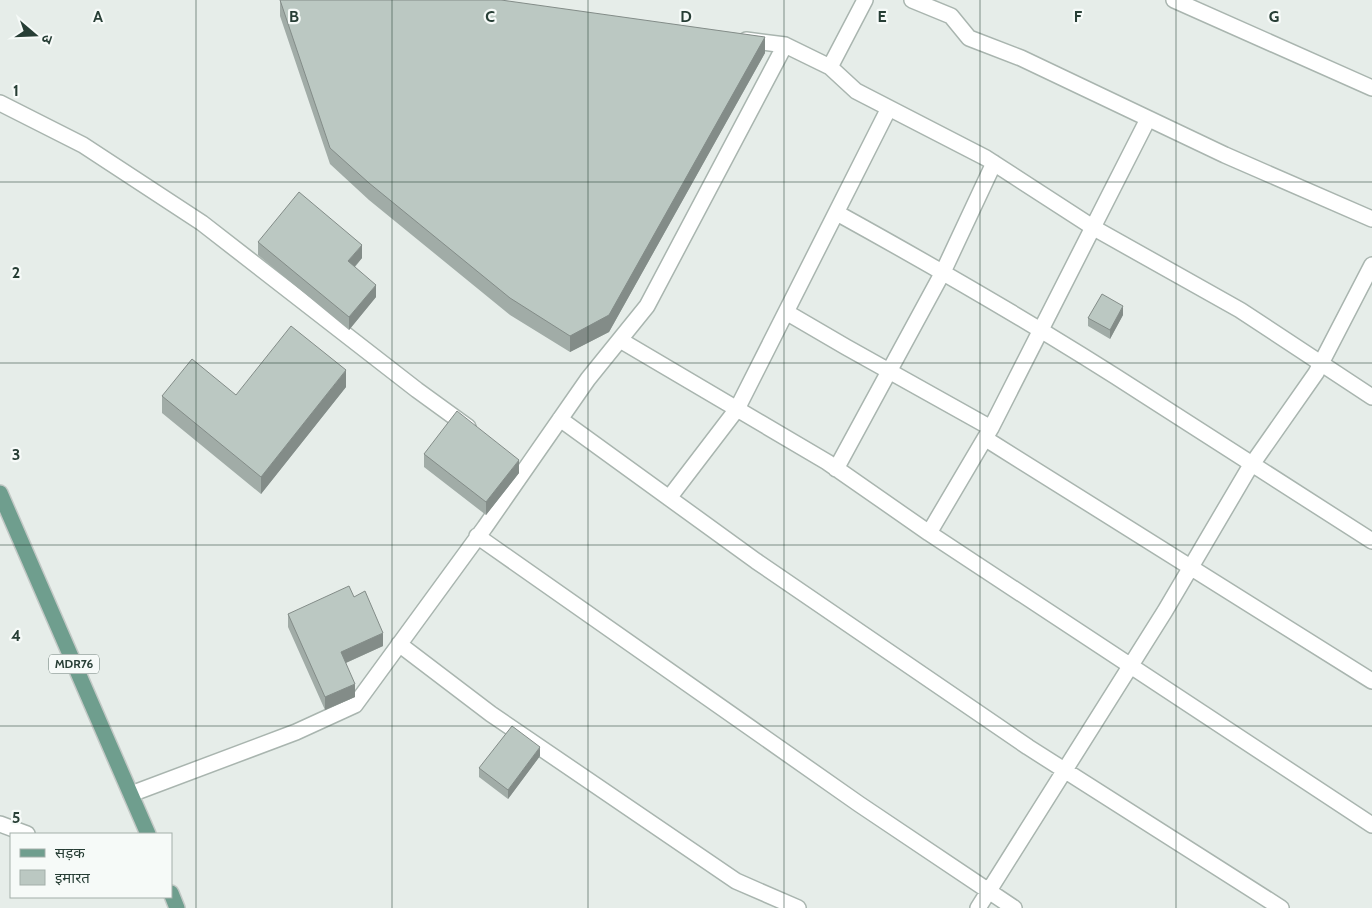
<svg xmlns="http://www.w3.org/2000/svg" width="1372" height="908" font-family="Cabin,'Noto Sans Devanagari',sans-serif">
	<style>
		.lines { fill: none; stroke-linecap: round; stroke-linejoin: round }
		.minor-casing { stroke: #a9b5af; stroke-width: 18 }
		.primary-casing { stroke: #c3c9c6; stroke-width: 18 }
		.minor { stroke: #fff; stroke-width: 15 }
		.primary { stroke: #6f9e8e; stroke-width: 15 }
		.wall { fill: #a1aca7 }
		.shaded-wall { fill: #838c88 }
		.building { fill: #bbc8c2; stroke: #838c88 }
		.grid { fill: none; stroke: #273e35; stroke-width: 1; stroke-opacity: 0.55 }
		.labels { text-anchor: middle; stroke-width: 4.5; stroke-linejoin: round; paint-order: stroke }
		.shield { fill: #f6faf8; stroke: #657670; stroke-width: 1 }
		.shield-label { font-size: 12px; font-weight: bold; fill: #273e35 }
		.grid-label { font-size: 16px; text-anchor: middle; font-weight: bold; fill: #273e35; stroke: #f6faf8; stroke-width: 4.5; stroke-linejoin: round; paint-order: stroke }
	</style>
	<rect width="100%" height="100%" fill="#e6ede9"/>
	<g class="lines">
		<g class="minor-casing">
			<path id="minor" d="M912,0l39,16 18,22 52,20 204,97 147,64
				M1174,0l198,88
				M746,40l39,5 45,22 26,24 130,67 108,70 146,82 132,87
				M830,67l35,-67
				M0,103l83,42 119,78 215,167 51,37
				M837,213c105,58 209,118 309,183 76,48 150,97 226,145
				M786,312l60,35 145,81
				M620,340l207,122 102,71 443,292
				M560,419l196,142 272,186 253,161
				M986,439l386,242
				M836,469l107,-197 51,-109
				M669,498l68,-89 152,-301
				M929,533l62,-105 157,-309
				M477,536l382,268 155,104
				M399,644l92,70 245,167 62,27
				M131,794l165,-62 59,-27 130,-178 103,-148 59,-73 138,-261
				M0,824l27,10
				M978,908l187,-297 83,-141 68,-97 56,-108"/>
		</g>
		<g class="primary-casing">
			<path id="primary" d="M0,493l148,341
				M171,893l6,15"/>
		</g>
		<use href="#minor" class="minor"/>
		<use href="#primary" class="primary"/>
	</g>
	<path class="wall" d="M280,0l485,53 -156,279 -39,20 -60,-37 -141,-115 -39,-36 -50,-148z
		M258,242l104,16 -7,9 21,30 -27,33 -91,-75z
		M1123,315l-13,24 -22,-13v-8z
		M346,387l-85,107 -99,-81v-17l74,-1z
		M424,454l95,19 -33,42 -62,-48z
		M354,597l29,49 -37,17 9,34 -30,13 -37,-83v-13z
		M540,756l-32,43 -29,-22v-9z"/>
	<path class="shaded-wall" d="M765,37v16l-156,279 -39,20v-16z
		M362,245v13l-14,16v-13z
		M376,285v12l-27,33v-13z
		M1123,306v9l-13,24v-9z
		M346,370v17l-85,107v-17z
		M519,460v13l-33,42v-13z
		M383,633v13l-42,19v-13z
		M355,684v13l-30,13v-13z
		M540,747v9l-32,43v-9z"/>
	<path class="building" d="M280,0h221l264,37 -156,278 -39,21 -60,-38 -141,-115 -39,-35z
		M299,192l63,53 -14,16 28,24 -27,32 -91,-75z
		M1102,294l21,12 -13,24 -22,-12z
		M291,326l55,44 -85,107 -99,-81 30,-37 44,36z
		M457,411l62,49 -33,42 -62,-48z
		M349,586l5,11 11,-6 18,42 -42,19 14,32 -30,13 -37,-83z
		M512,726l28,21 -32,43 -29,-22z"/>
	<path class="grid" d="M196,0v908M392,0v908M588,0v908M784,0v908M980,0v908M1176,0v908M0,182h1372M0,363h1372M0,545h1372M0,726h1372"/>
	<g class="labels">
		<rect class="shield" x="49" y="654.5" width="50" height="19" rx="4"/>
		<g class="shield-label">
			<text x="74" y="668">MDR76</text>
		</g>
	</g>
	<g class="grid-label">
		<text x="98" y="22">A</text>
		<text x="294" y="22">B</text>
		<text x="490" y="22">C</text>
		<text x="686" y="22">D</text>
		<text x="882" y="22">E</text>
		<text x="1078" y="22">F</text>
		<text x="1274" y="22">G</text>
		<text x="16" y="96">1</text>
		<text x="16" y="278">2</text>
		<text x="16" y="460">3</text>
		<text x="16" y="641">4</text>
		<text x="16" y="823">5</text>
	</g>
	<rect x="10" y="833" width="162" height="65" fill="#f6faf8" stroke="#a3afaa"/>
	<rect x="20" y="849" width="25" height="8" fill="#6f9e8e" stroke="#a3afaa"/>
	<text x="55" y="858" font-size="15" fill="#273e35">सड़क</text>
	<rect x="20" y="870" width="25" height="15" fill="#bbc8c2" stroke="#a3afaa"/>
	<text x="55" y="883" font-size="15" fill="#273e35">इमारत</text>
	<g transform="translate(35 35) rotate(109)" stroke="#f6faf8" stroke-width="4" paint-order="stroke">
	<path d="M0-4L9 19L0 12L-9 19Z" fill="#273e35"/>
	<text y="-8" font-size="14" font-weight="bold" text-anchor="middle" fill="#273e35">उ</text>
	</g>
</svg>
